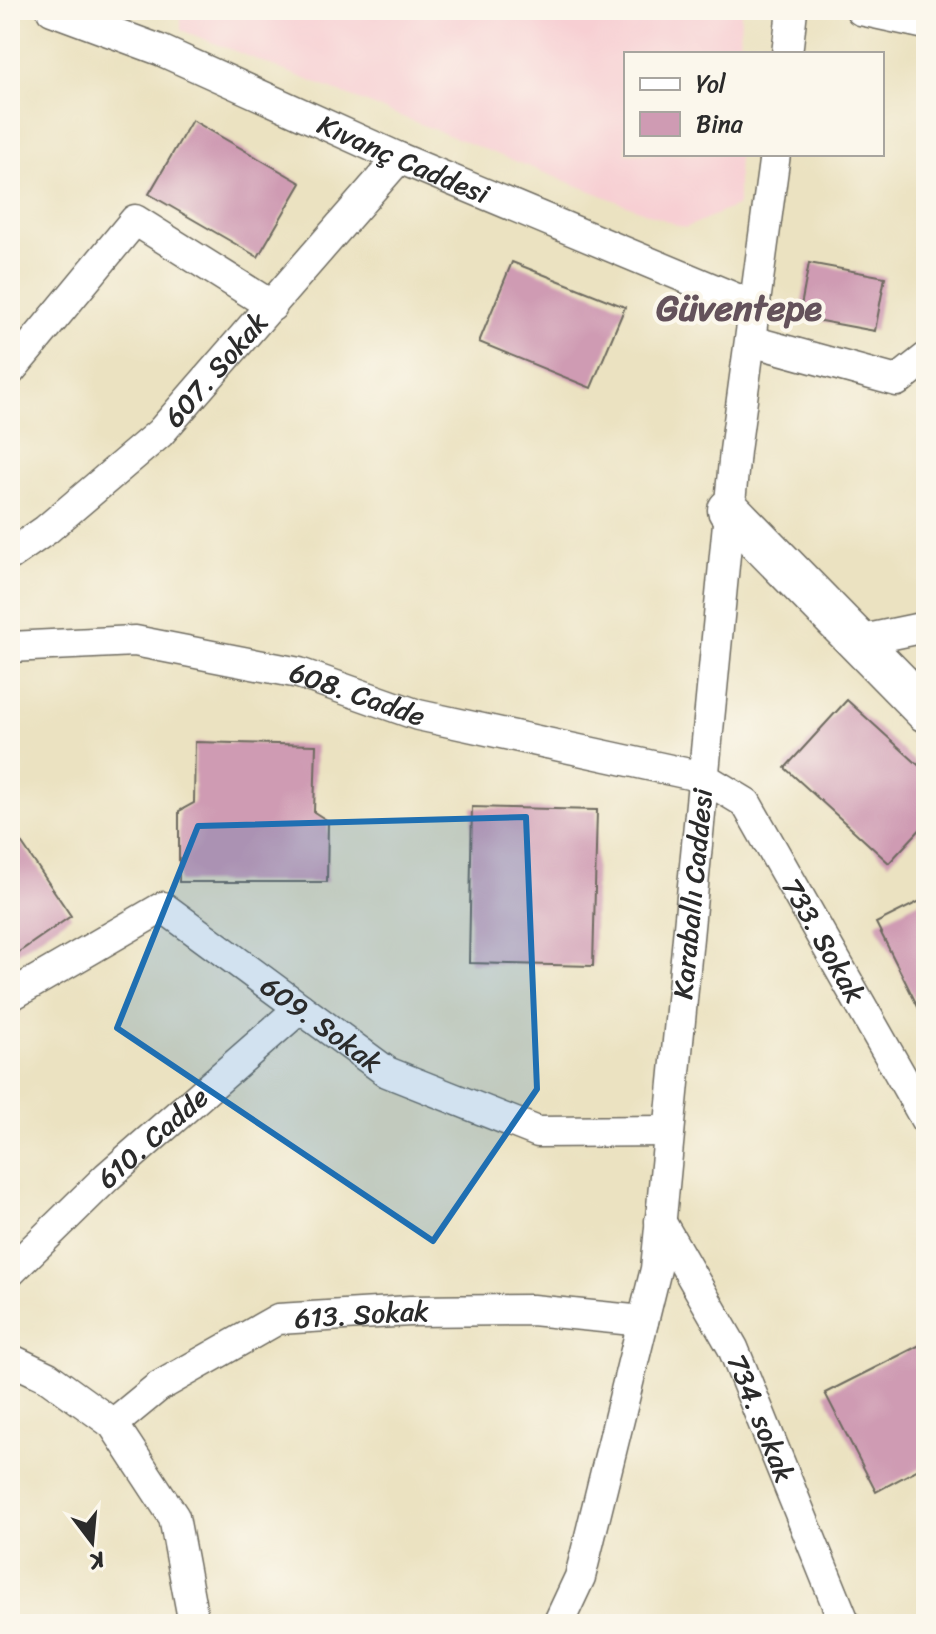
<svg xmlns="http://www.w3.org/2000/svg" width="936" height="1634" font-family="Sriracha,sans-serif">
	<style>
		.built { fill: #f7cfd3 }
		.building { fill: #cf9bb3 }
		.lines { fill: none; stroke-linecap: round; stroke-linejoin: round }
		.street-casing { stroke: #6e6b60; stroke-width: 33 }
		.secondary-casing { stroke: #6e6b60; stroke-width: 45 }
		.street { stroke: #fff; stroke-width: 30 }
		.secondary { stroke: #fff; stroke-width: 42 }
		.marked { fill: #1f6fb2; fill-opacity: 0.2; stroke: #1f6fb2; stroke-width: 6; stroke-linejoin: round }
		.labels { text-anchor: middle; stroke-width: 8; stroke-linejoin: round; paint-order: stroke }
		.street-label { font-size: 28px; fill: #2b2b2b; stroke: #fbf7ec }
		.district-label { font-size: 36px; font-weight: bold; fill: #64525b; stroke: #fbf7ec }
	</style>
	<rect width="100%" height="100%" fill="#fbf7ec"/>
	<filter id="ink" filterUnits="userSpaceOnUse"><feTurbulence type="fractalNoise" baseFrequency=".0125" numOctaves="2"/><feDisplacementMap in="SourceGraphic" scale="16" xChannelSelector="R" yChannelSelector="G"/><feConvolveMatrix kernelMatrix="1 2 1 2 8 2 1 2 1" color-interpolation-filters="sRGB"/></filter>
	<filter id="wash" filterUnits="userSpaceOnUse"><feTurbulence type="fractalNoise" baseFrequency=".006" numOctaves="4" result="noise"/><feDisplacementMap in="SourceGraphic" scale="32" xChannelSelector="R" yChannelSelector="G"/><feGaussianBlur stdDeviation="1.8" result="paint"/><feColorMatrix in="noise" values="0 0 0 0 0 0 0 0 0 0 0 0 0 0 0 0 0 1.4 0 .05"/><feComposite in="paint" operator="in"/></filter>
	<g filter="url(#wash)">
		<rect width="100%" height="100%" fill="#ebe2c1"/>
		<path class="built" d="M181,10h560l-1,44h-114v100h112v51l-53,23 -504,-198z"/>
		<g id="blocks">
			<path class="building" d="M192,120l109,63 -43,74 -109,-63z
				M512,262l113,45 -34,81 -112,-46z
				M809,263l76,14 -10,54 -76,-14z
				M847,700l79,72v51l-37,40 -104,-95z
				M195,742l121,3 -2,67 14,9 -1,61h-148v-71l15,-8z
				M472,807l125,3 -4,156 -124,-3z
				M10,826l61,90 -61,42z
				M926,898v125l-50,-100z
				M926,1342v123l-50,27 -51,-99z"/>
		</g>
	</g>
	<g filter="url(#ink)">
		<use href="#blocks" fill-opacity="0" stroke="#6e6b60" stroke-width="2"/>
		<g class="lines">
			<g class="street-casing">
				<g id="street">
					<path id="s1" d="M52,10l108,40 239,108 357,149"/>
					<path d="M861,10l65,14"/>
					<path d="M787,54l5,-44"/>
					<path d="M751,341l146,40 29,-23"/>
					<path d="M10,371l125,-151 137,86"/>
					<path id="s2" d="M10,555l36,-25 114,-97 239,-275"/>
					<path d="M858,641l68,-14"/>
					<path id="s3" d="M10,647l125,-6 164,32 119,42 285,62 43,26 180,317"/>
					<path id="s4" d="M10,996l153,-89 224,165 151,60 131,-1"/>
					<path id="s5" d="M660,1221l73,127 112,276"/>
					<path id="s6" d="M10,1272l97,-95 193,-169"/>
					<path d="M10,1359l38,18 65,47 61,93 20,107"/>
					<path id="s7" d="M113,1424l45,-37 120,-68 132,-8 122,-1 111,11"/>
					<path id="s8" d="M558,1624l22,-47 76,-308 79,-818 40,-297"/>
				</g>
			</g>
			<g class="secondary-casing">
				<path id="secondary" d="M729,510l197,201"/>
			</g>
			<use href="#street" class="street"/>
			<use href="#secondary" class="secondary"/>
		</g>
	</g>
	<path class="marked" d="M526,817l11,272 -104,152 -316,-213 81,-202z"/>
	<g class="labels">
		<g class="street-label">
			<text dy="10" stroke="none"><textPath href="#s1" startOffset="382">Kıvanç Caddesi</textPath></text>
			<text dy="10" stroke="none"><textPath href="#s2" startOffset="278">607. Sokak</textPath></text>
			<text dy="10" stroke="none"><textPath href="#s3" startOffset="354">608. Cadde</textPath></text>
			<text dy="10" stroke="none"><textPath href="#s8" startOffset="746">Karaballı Caddesi</textPath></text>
			<text dy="10" stroke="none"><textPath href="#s3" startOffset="918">733. Sokak</textPath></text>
			<text dy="10" stroke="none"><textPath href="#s4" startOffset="374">609. Sokak</textPath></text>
			<text dy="10" stroke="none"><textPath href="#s6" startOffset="196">610. Cadde</textPath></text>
			<text dy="10" stroke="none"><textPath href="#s7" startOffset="280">613. Sokak</textPath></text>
			<text dy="10" stroke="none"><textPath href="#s5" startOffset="222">734. sokak</textPath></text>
		</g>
		<g class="district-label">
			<text x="739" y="320">Güventepe</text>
		</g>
	</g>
	<rect width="936" height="1634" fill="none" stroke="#fbf7ec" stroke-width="40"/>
	<rect x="624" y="52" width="260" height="104" fill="#fbf7ec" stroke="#a8a59f" stroke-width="2"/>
	<rect x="640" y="78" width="40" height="12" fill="#ffffff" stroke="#a8a59f" stroke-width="2"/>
	<text x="696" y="92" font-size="24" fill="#2b2b2b">Yol</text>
	<rect x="640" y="112" width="40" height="24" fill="#cf9bb3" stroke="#a8a59f" stroke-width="2"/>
	<text x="696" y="132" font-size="24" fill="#2b2b2b">Bina</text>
	<g transform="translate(92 1542) rotate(164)" stroke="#fbf7ec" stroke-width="6" paint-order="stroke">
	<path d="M0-6L14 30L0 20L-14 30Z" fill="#2b2b2b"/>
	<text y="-12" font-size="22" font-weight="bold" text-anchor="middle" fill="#2b2b2b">K</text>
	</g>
</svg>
